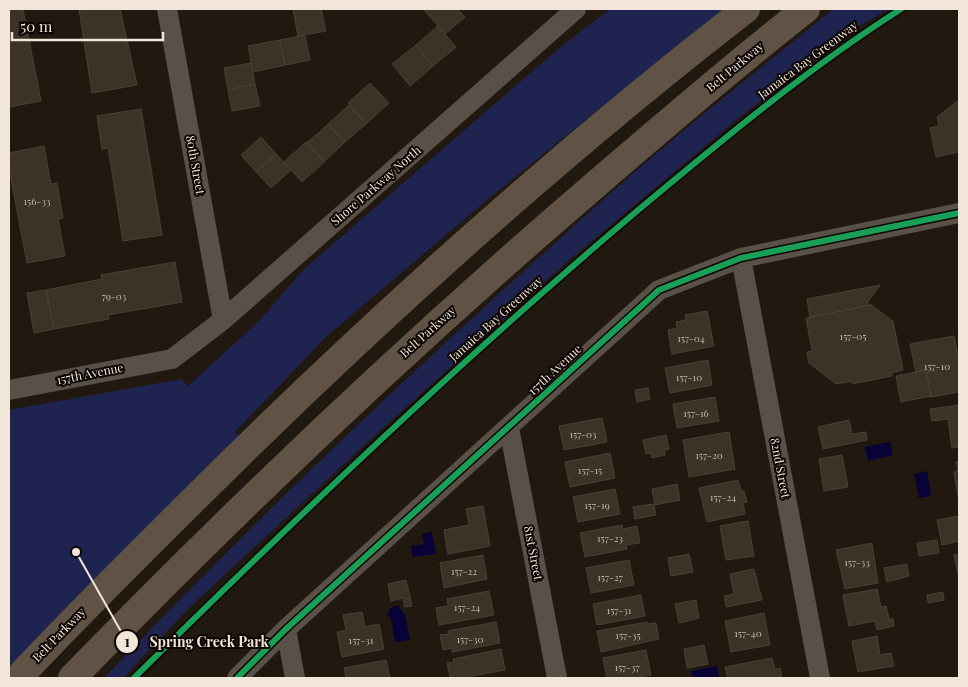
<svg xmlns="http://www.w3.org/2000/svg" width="968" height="687" font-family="'Playfair Display',serif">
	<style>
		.green { fill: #1f234f }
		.water { fill: #090237 }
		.building { fill: #3c3226; stroke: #494038 }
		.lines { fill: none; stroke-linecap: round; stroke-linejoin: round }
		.minor { stroke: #595048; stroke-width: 20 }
		.highway { stroke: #605346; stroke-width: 28 }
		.cycleway-casing { stroke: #0c0502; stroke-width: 9 }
		.cycleway { stroke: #1a9f57; stroke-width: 6 }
		.labels { text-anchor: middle; stroke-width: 4; stroke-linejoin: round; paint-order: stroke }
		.number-label { font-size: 10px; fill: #c4b8ad }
		.street-label { font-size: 12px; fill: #f2e5da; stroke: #0c0502 }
		.leader { fill: none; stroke: #f2e5da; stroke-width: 2 }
		.callout-dot { fill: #f2e5da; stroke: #0c0502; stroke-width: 2 }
		.mark-label { font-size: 15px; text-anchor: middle; font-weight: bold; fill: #111 }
		.callout-label { font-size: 14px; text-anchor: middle; font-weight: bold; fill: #f2e5da; stroke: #0c0502; stroke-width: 4; stroke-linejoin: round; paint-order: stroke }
	</style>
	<rect width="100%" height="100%" fill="#21180f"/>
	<path class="green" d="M610,9h113l-230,186 -166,141 -92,96 13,14 -239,232v-268l172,-31 7,7 71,-65 45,-52 254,-220z
		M833,9h56l-42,24 -112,88 -166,139 -197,178 -184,171 -65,69h-19c164,-173 340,-337 518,-495 68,-60 141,-116 211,-174z"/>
	<path class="water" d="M890,442l3,13 -25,6 -3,-14z
		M927,471l4,25 -12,2 -5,-24z
		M432,532l4,22 -24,3 -1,-11 13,-2 -2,-10z
		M398,605l7,10 5,25 -15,2 -4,-23 -4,-5 3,-3 -1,-2z
		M717,666l2,12h-26l-2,-7z"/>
	<path class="building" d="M9,9h14l18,92 -32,6z
		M79,9h41l17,76 -45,8z
		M293,9h28l5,22 -28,5z
		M426,9h31l8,8 -20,17 -21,-24z
		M438,26l18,21 -23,19 -17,-21z
		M305,35l5,25 -25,5 -5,-25z
		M280,40l5,25 -32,7 -5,-26z
		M416,45l17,21 -23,20 -18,-22z
		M251,63l4,21 -27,6 -4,-22z
		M370,83l19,20 -23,21 -18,-21z
		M255,84l5,22 -28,5 -4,-21z
		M959,100v52l-23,5 -6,-29 9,-2 -2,-9z
		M349,105l17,19 -21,18 -17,-18z
		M141,109l21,126 -39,6 -15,-93 -6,1 -5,-33z
		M328,124l17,18 -21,20 -17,-19z
		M261,137l15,17 -20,18 -15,-17z
		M306,142l18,20 -22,20 -18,-20z
		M44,146l7,38 6,-1 6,35 -5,1 7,37 -38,7 -18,-94v-16z
		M276,154l15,16 -20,18 -15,-16z
		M175,262l7,40 -74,13 1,4 -55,10 -8,-39 56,-11 -1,-4z
		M880,285l-13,18 4,2 -61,12 -3,-18z
		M46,290l8,39 -20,4 -7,-40z
		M871,305l22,16 10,49 -12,3 1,3 -40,8v-3l-16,3 -27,-21 -2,-11 5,-1 -6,-33z
		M707,311l7,35 -42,8 -4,-24 9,-2 -1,-6 10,-2 -1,-5z
		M954,336l5,26v30l-28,5 -5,-27 -10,2 -6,-28z
		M708,360l4,25 -42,8 -5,-25z
		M926,370l5,26 -30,6 -5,-26z
		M648,388l2,11 -13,3 -2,-12z
		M715,397l4,24 -42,7 -4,-24z
		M959,405v42l-7,1 -4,-29 -16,2 -2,-12z
		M602,418l5,24 -43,8 -5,-24z
		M849,420l3,14 14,-2 1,8 -44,9 -5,-22z
		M729,432l6,37 -46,8 -6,-37z
		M666,435l3,14 -5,1 1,5 -13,3 -1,-5 -5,1 -3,-14z
		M610,453l5,25 -45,9 -5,-25z
		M842,455l6,32 -24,4 -5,-32z
		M959,461v40l-5,-29 4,-1 -2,-9z
		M738,480l3,11h3l3,11 -4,1 2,11 -38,8 -8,-34z
		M677,484l3,16 -25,5 -3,-16z
		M615,489l5,25 -42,8 -5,-25z
		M654,504l2,11 -21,4 -2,-12z
		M483,506l7,40 -42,8 -4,-24 25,-5 -3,-16z
		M959,516v25l-17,4 -5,-25z
		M748,521l6,35 -28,4 -6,-34z
		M622,525l1,4 14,-3 3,17 -14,2 1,4 -42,8 -5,-24z
		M937,540l2,13 -20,3 -2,-13z
		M872,543l6,40 -33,6 -9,-39z
		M689,554l4,18 -22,4 -3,-18z
		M959,554v25l-5,-24z
		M483,555l4,24 -43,9 -4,-25z
		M629,560l5,25 -43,8 -5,-25z
		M907,564l2,12 -22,6 -3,-14z
		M754,569l8,31 -36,7 -2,-11 10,-2 -4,-20z
		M406,580l6,26 -7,1 -2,-9 -12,3 -3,-17z
		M877,589l4,18 5,-1 3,13h4l1,7 -17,4 -2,-9 -26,5 -6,-31z
		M489,591l5,24 -55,10 -3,-17 12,-2 -1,-7z
		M943,592l1,8 -16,3 -1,-8z
		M641,595l4,21 -48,9 -4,-21z
		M696,600l3,18 -20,5 -4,-19z
		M362,612l3,15 14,-3 5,25 -42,8 -5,-25 9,-2 -3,-15z
		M764,613l6,32 -39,7 -6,-31z
		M496,622l4,21 -48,9v-4l-9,2 -3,-15 9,-1 -1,-3z
		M647,622v2l9,-1 3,16 -58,13 -4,-21z
		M877,636l3,19 11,-2 3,13 -36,6 -6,-31z
		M704,645l4,19 -21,4 -3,-19z
		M501,649l4,21 -44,8h-4v-3l-7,2 -3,-14 7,-1 -1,-3z
		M646,650l5,25 -17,3h-27l-4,-20z
		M772,658l3,11 5,-1 2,9 -54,1 -3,-11z
		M386,660l4,18h-44l-2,-10z"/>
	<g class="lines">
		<path class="minor" d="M167,9l56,311
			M741,258l79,420
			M9,390l163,-31 51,-39 353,-311
			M509,428l48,250
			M286,629l9,49
			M237,678l49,-49 373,-339 82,-32 218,-45"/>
		<path class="highway" d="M18,678c75,-80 153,-156 231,-233 158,-154 323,-301 497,-436
			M72,678c167,-172 341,-337 523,-493 70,-60 139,-120 211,-176"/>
		<g class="cycleway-casing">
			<path id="cycleway" d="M134,678c163,-161 328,-319 503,-467 85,-71 170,-142 264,-202
				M237,678l49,-49 373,-339 82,-32 218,-45"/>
		</g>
		<use href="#cycleway" class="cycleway"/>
	</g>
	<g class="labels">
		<g class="number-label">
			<text x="37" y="205">156-33</text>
			<text x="114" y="300">79-03</text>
			<text x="853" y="340">157-05</text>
			<text x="691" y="342">157-04</text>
			<text x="937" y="370">157-10</text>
			<text x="689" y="381">157-10</text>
			<text x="696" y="417">157-16</text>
			<text x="583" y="438">157-03</text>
			<text x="709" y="459">157-20</text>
			<text x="590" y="474">157-15</text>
			<text x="723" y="501">157-24</text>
			<text x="597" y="509">157-19</text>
			<text x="610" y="542">157-23</text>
			<text x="857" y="566">157-33</text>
			<text x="464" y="575">157-22</text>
			<text x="610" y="581">157-27</text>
			<text x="467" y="611">157-24</text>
			<text x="619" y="614">157-31</text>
			<text x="748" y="637">157-40</text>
			<text x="628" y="639">157-35</text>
			<text x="470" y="643">157-30</text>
			<text x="361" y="644">157-31</text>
			<text x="627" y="671">157-37</text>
		</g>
		<g class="street-label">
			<text transform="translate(808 60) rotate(-37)" y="4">Jamaica Bay Greenway</text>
			<text transform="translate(735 67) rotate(-40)" y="4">Belt Parkway</text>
			<text transform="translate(195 165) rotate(80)" y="4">80th Street</text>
			<text transform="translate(376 186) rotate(-41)" y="4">Shore Parkway North</text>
			<text transform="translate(496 319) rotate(-42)" y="4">Jamaica Bay Greenway</text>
			<text transform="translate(428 332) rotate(-42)" y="4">Belt Parkway</text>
			<text transform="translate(555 370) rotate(-43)" y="4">157th Avenue</text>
			<text transform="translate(90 374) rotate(-11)" y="4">157th Avenue</text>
			<text transform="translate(780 468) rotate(79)" y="4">82nd Street</text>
			<text transform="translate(533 553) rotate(79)" y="4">81st Street</text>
			<text transform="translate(59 635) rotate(-46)" y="4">Belt Parkway</text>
		</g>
	</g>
	<path class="leader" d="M76 552L127 642"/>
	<g class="callout-dot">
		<circle cx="76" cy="552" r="5"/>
		<circle cx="127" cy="642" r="12"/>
	</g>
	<g class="mark-label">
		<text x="127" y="647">1</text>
	</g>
	<g class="callout-label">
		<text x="209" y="647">Spring Creek Park</text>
	</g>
	<rect width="968" height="687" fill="none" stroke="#f2e5da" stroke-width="20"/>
	<path d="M12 32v8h151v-8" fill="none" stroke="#f2e5da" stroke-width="2.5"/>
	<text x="20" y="32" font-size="15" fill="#f2e5da" stroke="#0c0502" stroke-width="4" paint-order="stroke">50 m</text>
</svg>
